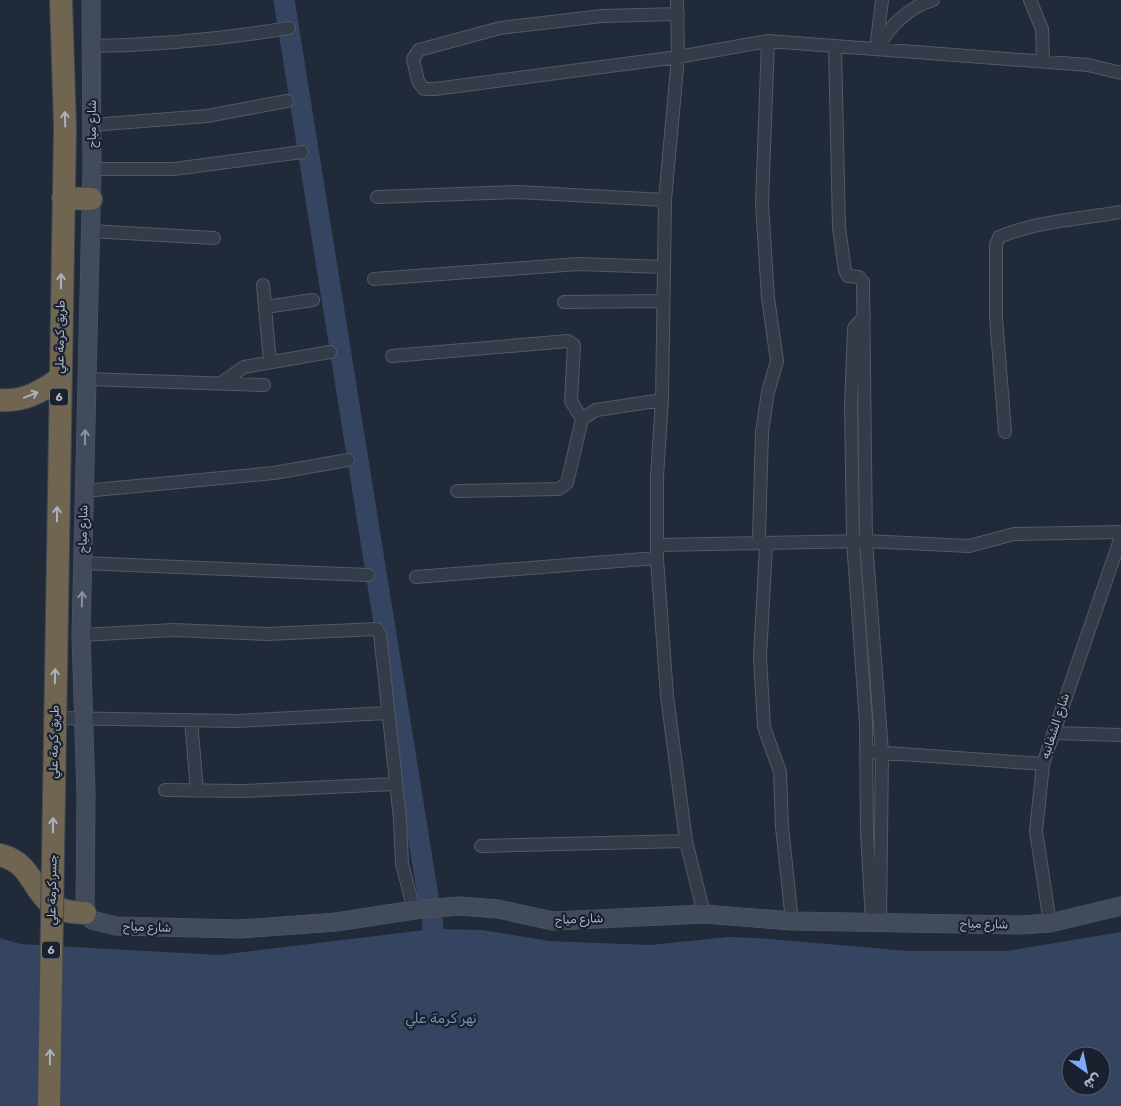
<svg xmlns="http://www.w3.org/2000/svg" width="1121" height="1106" font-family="Rubik,'Noto Naskh Arabic',sans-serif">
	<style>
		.water { fill: #344461; fill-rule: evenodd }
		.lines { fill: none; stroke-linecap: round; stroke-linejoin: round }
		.river { stroke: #344461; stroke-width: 21 }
		.street-casing { stroke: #515967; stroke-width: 14 }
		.secondary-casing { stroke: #515967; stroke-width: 19 }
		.highway-casing { stroke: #3e4654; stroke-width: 24 }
		.street { stroke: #343c49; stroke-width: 12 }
		.secondary { stroke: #424b5c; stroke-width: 18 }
		.highway { stroke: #6f6551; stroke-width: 22 }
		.highway-bridge-casing { stroke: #3e4654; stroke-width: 24; stroke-linecap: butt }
		.highway-bridge { stroke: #6f6551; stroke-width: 22 }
		.oneway { stroke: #abb2c0 }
		.oneway2 { stroke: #8891a1 }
		.labels { text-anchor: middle; stroke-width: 4.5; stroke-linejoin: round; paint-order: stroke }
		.shield { fill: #19212e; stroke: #818998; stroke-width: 1 }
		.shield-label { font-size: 11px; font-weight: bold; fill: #aeb6c6 }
		.street-label { font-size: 12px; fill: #aeb6c6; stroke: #19212e }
		.water-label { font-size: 14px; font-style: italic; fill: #768caf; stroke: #19212e }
	</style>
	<rect width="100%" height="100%" fill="#202a39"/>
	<path class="water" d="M433,929l49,1 67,11 101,4 78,-8 30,1 150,13h99l114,-19v174h-1121v-168l20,6 199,11zM1071,1056h30v30h-30z"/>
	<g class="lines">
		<path class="river" d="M284,0l144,896
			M432,917l1,12"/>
		<g class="street-casing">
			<path id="street" d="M677,0l1,57 -13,143 -3,200 -5,77v81l10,138 19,145 18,73
				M1030,0l12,29 1,32
				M678,14l-76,2 -102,12 -81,22 -6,9 5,22 6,8h11l243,-32 90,-16 320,24 33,8
				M768,41l-6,163 6,94 9,63 -9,31 -6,40 -3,105 7,9 -6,111 4,70 16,45 2,55 10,94
				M877,41l5,-41
				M92,46c67,-1 131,-7 197,-18
				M835,46l4,181 6,44 3,5 11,1 4,5 3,259 103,5 45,-12 107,-2
				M877,49c11,-21 31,-42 56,-49
				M92,125l115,-9 80,-15
				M92,169h82l128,-17
				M377,197l140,-5 148,8
				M90,231l124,7
				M374,279l204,-15 86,3
				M263,285l7,77
				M564,302l99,-1
				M265,307l48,-7
				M864,317l-10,11 -3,77 2,136 13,181 1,110 5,90
				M392,356l176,-15 6,4 -3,56 11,18
				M86,379l178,6
				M221,383l23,-16 86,-15
				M1005,432l-9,-115v-72l3,-8c38,-16 82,-18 122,-25
				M84,491l190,-18 74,-13
				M457,491l102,-2 8,-6 15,-64 14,-9 66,-10
				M657,545l209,-4 16,211 -2,171
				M82,563l286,12
				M416,577l241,-19
				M81,635l93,-5 93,4 110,-5 3,5 20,185 2,45 12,46
				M54,718l182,3 151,-8
				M191,720l6,71
				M1053,733l68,2
				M873,752l170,12
				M165,790l78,1 152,-7
				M481,846l205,-5
				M1050,923l-14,-92 7,-67 78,-227"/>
		</g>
		<g class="secondary-casing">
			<path id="secondary" d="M91,0l1,169 -11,466 5,160 -1,118 7,7 24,6 124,3 96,-7 78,-12 45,-4 39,3 55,12 151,-7 88,7 229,4 29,-2 71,-17"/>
		</g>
		<g class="highway-casing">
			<path id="highway" d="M63,198l28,1
				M0,400c23,2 41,-8 59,-21
				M54,795l11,-668 -4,-127
				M0,855c43,10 28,59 85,58"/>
		</g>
		<use href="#street" class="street"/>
		<use href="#secondary" class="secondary"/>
		<use href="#highway" class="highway"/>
		<g class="highway-bridge-casing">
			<path id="highway-bridge" d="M49,1106l5,-311"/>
		</g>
		<use href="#highway-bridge" class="highway-bridge"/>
	</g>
	<defs><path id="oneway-shaft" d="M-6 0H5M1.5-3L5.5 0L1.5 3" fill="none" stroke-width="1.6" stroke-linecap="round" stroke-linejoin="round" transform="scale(1.25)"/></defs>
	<g class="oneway">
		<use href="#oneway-shaft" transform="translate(65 119) rotate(-92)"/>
		<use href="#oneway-shaft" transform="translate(61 281) rotate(-89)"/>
		<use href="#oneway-shaft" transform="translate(31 395) rotate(-21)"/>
		<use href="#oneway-shaft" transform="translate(57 514) rotate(-89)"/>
		<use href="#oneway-shaft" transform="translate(55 676) rotate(-89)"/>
		<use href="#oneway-shaft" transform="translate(53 825) rotate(-89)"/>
		<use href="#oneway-shaft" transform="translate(50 1057) rotate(-89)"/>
	</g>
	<g class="oneway2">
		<use href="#oneway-shaft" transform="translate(85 437) rotate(-89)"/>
		<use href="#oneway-shaft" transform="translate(82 599) rotate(-89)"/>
	</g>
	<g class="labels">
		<g class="shield">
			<rect x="50" y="388.5" width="18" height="17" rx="4"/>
			<rect x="42" y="941.5" width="18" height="17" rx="4"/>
		</g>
		<g class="shield-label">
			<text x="59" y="401">6</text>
			<text x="51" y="954">6</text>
		</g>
		<g class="street-label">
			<text transform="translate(92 124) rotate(-90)" y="4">شارع مياح</text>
			<text transform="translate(60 337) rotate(-89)" y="4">طريق كرمة علي</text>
			<text transform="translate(83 529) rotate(-89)" y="4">شارع مياح</text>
			<text transform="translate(1055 726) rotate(-72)" y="4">شارع الشغانبه</text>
			<text transform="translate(54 742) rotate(-89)" y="4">طريق كرمة علي</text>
			<text transform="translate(52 890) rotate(-89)" y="4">جسر كرمة علي</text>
			<text transform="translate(579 919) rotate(-2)" y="4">شارع مياح</text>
			<text transform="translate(984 924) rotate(1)" y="4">شارع مياح</text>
			<text transform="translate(147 927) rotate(2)" y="4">شارع مياح</text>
		</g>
		<g class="water-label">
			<text x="441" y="1023">نهر كرمة علي</text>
		</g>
	</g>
	<g transform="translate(1086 1071) rotate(147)"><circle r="24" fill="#19212e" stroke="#555d6b"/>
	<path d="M0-4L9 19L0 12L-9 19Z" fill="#80a9f9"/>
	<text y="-8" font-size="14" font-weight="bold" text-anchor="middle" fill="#aeb6c6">ش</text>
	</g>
</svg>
